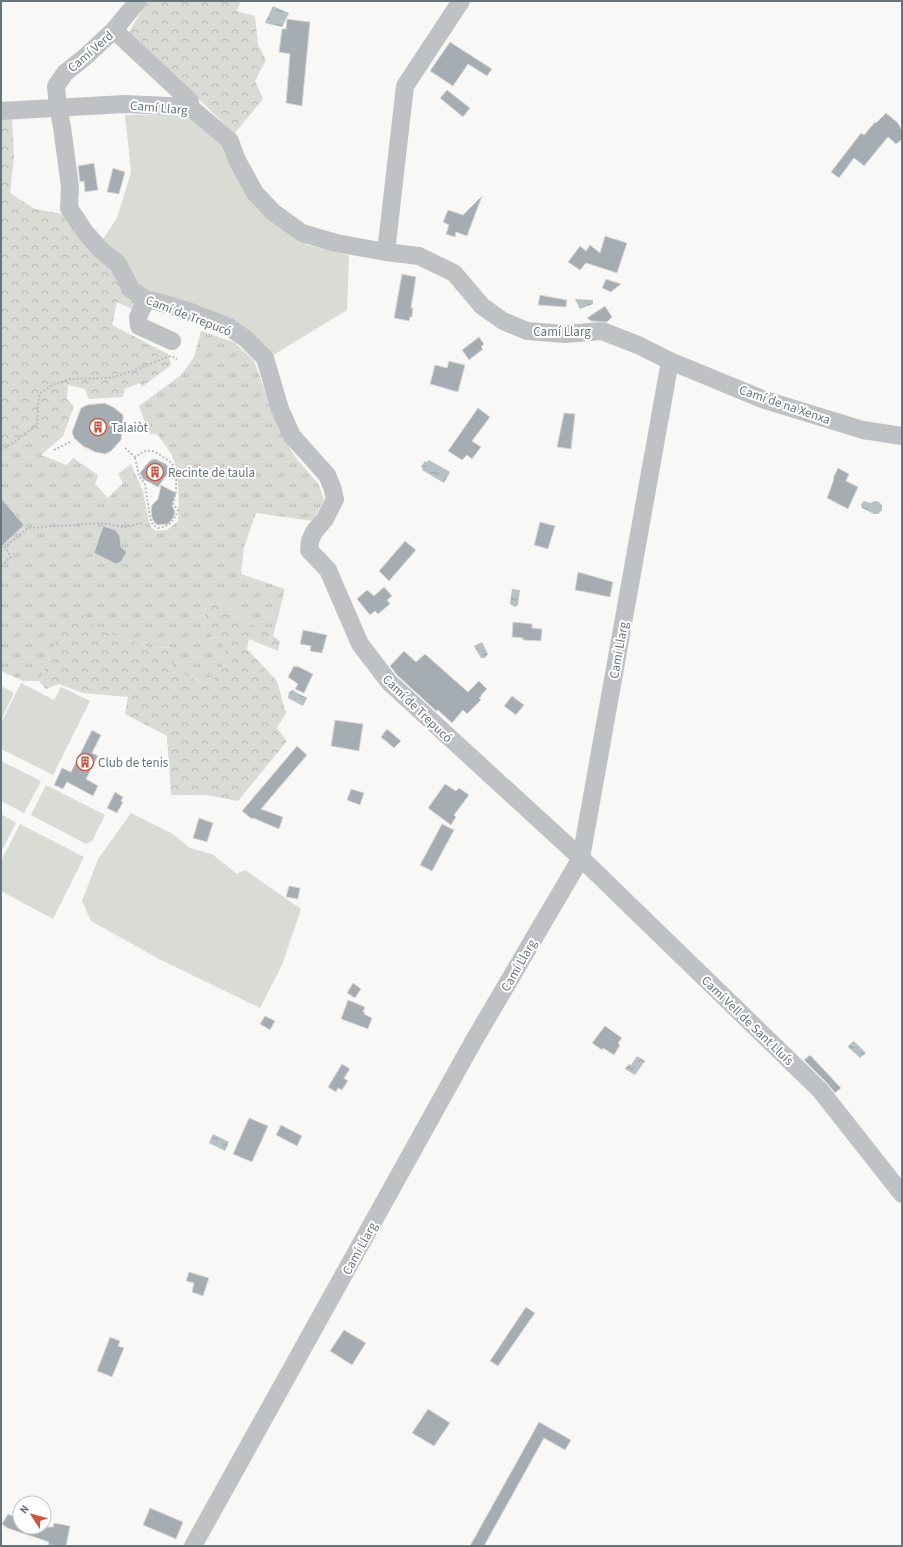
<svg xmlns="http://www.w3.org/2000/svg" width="903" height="1547" font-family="'Source Sans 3',sans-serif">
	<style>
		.green { fill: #d8dcd5 }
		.forest { fill: url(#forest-crowns) }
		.park { fill: url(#park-tufts) }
		.water { fill: url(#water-ripples) }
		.building { fill: #a6adb2; stroke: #dad9d8 }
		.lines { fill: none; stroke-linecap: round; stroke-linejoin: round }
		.path { stroke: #b8bcbe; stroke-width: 2; stroke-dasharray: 2 2; stroke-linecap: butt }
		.minor { stroke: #bec2c5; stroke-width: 18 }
		.labels { text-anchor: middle; stroke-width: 4; stroke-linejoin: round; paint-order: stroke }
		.street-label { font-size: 13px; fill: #66757d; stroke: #fff }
		.poi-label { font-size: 13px; fill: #66757d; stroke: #fff; text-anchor: start }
	</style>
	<defs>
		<pattern id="forest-crowns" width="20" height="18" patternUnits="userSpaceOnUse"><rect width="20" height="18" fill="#d8dcd5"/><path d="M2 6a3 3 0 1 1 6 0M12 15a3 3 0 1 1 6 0" fill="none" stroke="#b3b7b2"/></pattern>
		<pattern id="park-tufts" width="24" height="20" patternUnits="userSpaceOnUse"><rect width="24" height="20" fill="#d8dcd5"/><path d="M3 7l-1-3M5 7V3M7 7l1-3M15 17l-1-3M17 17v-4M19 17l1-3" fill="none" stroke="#b3b7b2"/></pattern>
		<pattern id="water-ripples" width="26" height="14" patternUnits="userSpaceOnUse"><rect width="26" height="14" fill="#b5c1c4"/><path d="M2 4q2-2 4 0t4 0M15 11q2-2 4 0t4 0" fill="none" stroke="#97a1a4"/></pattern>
	</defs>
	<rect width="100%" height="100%" fill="#f8f8f6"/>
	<path class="green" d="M188,114l39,34 36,64 44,33 42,10 -2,55 -77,47 -127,-66 -14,-15 -26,-37 14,-21 14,-46 -6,-57z
		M21,683l33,17 7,-13 29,14 -37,74 -52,-26v-26z
		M1,686l13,7 -13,27z
		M1,761l40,20 -17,32 -23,-12z
		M46,785l59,30 -13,26 -6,3 -55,-29z
		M131,813l42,21 17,14 22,6 25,20 8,-4 56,39 -19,56 -22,43 -101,-49 -68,-38 -9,-20 16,-42z
		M1,814l15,9 -15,29z
		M20,824l64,33 -31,62 -52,-28v-30z"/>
	<path class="forest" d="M148,1h93l-4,10 18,5 3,28 8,16 -11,21 8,18 -29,35 -31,-31 -76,-68z
		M12,119l2,38 -4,36 25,16 28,5 78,87 -5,10 -19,-9 -5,23 56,29 3,11 -29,22 -2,-4 -15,6 -2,8 -34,2 -4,-10 -17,-4 -1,14 7,7 -11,30 -22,19 6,-15 -32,-6 -14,12v-326z
		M225,603l13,14 28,14 14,10 -2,10 -29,-12 -2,10 30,32 9,32 -9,15 10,13 -49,60 -31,-6h-36l-4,-59 -42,-22 3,-17 -45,-4 -24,-9 -13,5 -7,-8 27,-66 11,-6 22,21 53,18 21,-1 1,20 31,19 17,-44 -19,-13 3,-24z"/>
	<path class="park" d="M201,331l33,11 20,19 24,65 15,28 26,31 5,15 -11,21 -57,-8 -12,34 -3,27 44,15 -12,47 -35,-19 -13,-14 -19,2 -3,24 19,13 4,13 -8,20 -13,11 -32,-19v-20l-21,1 -54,-18 -21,-21 -11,7 -27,65h-16l-22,-10v-225l14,-12 32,6 -6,15 26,10 6,-7 25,17 -3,9 13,14 15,-15 -5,-9 13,-10 12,27 6,31 2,5 5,4 11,-1 11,-9c1,-16 1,-38 -2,-54 -2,-12 -12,-23 -19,-33h-8l-10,-28 42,-31 13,-18z"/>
	<path class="water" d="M273,6l16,7 -7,14 -17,-4z
		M575,299l18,1v4l-13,5z
		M429,460l21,12 -6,11 -22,-13 1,-2 -2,-1 4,-6 2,1z
		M864,501l6,2 5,-2 4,1 3,3v5l-4,4h-4l-12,-6 -1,-4z
		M512,589l8,1 -2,15 -3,2 -5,-3z
		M482,642l6,12 -3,4h-4l-7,-12z
		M292,690l15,8 -4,8 -15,-8 1,-6z
		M854,1041l12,12 -6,5 -12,-11 3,-4z
		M637,1056l8,5 -10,14 -10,-6 4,-5 2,1z
		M213,1134l16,8 -4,9 -16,-8z"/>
	<path class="building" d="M287,19l23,3 -8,84 -16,-3 4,-49 -11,-2 3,-23h4z
		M450,42l42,27 -5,7 -19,-12 -15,22 -23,-15z
		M447,90l23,18 -7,9 -23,-19z
		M886,113l12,10 4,8v8l-2,2 -4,3 -8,-7 -24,29 -10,-8 -15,20 -8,-6 30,-39 3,2 11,-13 1,1z
		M94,163l4,27 -13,2 -1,-11 -4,1 -2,-16z
		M113,168l12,4 -6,22 -12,-2z
		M482,196l-15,40 -11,-4 -1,5 -9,-3 3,-9 -6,-3 5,-12 15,5z
		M605,236l22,7 -10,30 -31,-10 -6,7 -12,-8 12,-16 6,5 4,-6 10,8z
		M402,274l14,3 -5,31h2l-1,9h-2l-1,4 -15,-3z
		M606,279l15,5 -10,8 -9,-4z
		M540,295l27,5 -1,7 -28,-2z
		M605,306l7,11 -5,5 -16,-1 -4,-3z
		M479,337l5,7 -3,3 2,2 -14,11 -7,-10z
		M449,361l16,4 -7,27 -28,-8 5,-19 12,3z
		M104,403l9,4 10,8v8l-2,17 -10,11 -6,3 -10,-2 -12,-6 -9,-8 -2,-6 9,-24 6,-3z
		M478,408l12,9 -18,24 9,6 -9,12 -5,-4 -5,5 -14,-9z
		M564,413l11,1 -4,35 -14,-2z
		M155,459l11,5 4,6 -12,17 -15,-8 -3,-6 6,-8 5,-5z
		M838,468l11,6 -3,7 12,6 -10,22 -21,-11 7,-19 -1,-1z
		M161,485l15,8 -4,12 3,7 -2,6 -5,6 -10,1 -3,-2 -3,-5 -1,-8 1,-5 6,-6z
		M1,498l23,27 -23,22z
		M540,522l15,4 -7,23 -14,-4z
		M103,526l13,4 4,7 1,10 6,5 -6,10 -5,2 -22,-11z
		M405,541l11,9 -27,31 -10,-10z
		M578,572l35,10 -3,15 -35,-7z
		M384,587l8,9 -5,4 3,4 -12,10 -3,-3 -5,4 -13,-16 10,-9 7,6z
		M513,622l19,2v4l10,1 -1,12 -18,-1v-2l-11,-1z
		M303,630l24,5 -5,18 -12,-2 1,-5 -11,-2z
		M404,651l12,11 9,-8 43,38 11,-11 8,8 -6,6 1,1 -3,2 2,2 -14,14 -4,-4 -11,13 -14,-13 -2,1 -39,-36 -7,-9z
		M294,666l3,1v-1l16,8 -9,19 -9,-4 3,-5 -10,-7z
		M512,696l12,9 -8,10 -12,-9z
		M335,720l28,4 -4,27 -28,-5z
		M387,729l14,12 -7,7 -13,-11z
		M92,730l9,5 -9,18 6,3 -12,23 12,7 -5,10 -26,-14 -4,7 -9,-4 8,-17 9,4z
		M297,746l10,9 -46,54 22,8 -4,12 -26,-11 -1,1 -10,-8z
		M445,784l11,7 3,-3 10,7 -15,20 2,2 -5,8 -23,-17z
		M351,789l13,4 -4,12 -13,-5z
		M115,792l8,5 -2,4 2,1 -6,11 -10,-5z
		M199,818l14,5 -6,19 -14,-4z
		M442,824l12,6 -22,41 -12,-6z
		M289,886l11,2 -2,11 -12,-2z
		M353,983l8,6 -6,9 -8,-5z
		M348,1000l17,7 -2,5 2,1 -1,1 8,4 -4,11 -27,-10z
		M265,1016l10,5 -5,9 -10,-6z
		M605,1026l17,12 -4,5 2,2 -6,10 -11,-7 -1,2 -10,-7z
		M810,1055l31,33 -6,5 -8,-10 -23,-23z
		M342,1064l8,5 -6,9 4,3 -6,9 -4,-2 -2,4 -8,-5z
		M249,1118l19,8 -16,36 -19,-8z
		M281,1125l21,11 -5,10 -21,-11z
		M189,1272l20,6 -6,18 -11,-4 2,-9 -8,-2z
		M526,1307l9,6 -37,53 -8,-5z
		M344,1330l22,13 -14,22 -22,-14z
		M110,1337l10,4 -2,5 6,2 -12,29 -15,-6z
		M428,1409l22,14 -16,23 -22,-13z
		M539,1422l32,18 -6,10 -21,-12 -60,108h-14z
		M150,1508l33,14 -7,17 -33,-14z
		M8,1514l12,5v8h33l1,-4 16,3 -4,20 -18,-1 1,-3 -42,-14 -5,-4z"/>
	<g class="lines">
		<path class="path" d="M125,448l10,9c11,-7 14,-9 25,-2 5,4 11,6 14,12 4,9 2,29 -1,37l5,6c-4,11 -8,16 -20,18l-5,-3 -3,-7 -5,-34 -6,-8 -4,-19
			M1,449l6,-2 30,-22 2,-31 13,-9 18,-6 41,-1 27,-9 29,-12 4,-1 6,3
			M54,450l16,-8
			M1,566l10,-9 -6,-10 23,-19 75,-5 21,4 18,-4"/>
		<path class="minor" d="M138,1l-24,29 -29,27 -20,16 -9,13 2,21 4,20 8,60 -1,21 16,24 17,19 16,13 13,25 15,11 9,1 30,9 44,17 17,12 19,19 15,51 12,27 35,39 5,12 3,12 -10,20 -11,13 -4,9 -1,9 19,20 32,74 29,38 192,176 239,232 82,104
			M114,30l76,71v6
			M1,111l124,-7 65,3 40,34 7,19 18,33 18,19 29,21 34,10 50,9 33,4 35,17 28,33 21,15 24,10 38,3 37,-3 36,14 32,16 92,38 101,31 39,6
			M386,252l19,-166 56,-85
			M146,300l-8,17 1,9 33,15
			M193,1546l280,-504 108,-184 89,-497"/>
	</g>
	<defs>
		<g id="building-ring" transform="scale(0.9)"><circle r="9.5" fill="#fff" stroke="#cf533f" stroke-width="1.5"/><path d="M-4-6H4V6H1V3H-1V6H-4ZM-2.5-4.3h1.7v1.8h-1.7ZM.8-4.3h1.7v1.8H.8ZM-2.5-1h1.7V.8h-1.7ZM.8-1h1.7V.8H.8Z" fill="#cf533f"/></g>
	</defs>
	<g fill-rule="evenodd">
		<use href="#building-ring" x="98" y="427"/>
		<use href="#building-ring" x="155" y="472"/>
		<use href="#building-ring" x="85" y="762"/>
	</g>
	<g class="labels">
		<g class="street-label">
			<text transform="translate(90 51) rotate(-41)" y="5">Camí Verd</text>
			<text transform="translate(159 107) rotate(5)" y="5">Camí Llarg</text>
			<text transform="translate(189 315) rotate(21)" y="5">Camí de Trepucó</text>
			<text x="562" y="336">Camí Llarg</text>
			<text transform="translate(785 404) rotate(19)" y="5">Camí de na Xenxa</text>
			<text transform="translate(618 650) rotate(-80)" y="5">Camí Llarg</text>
			<text transform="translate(418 708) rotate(44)" y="5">Camí de Trepucó</text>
			<text transform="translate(518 965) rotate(-60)" y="5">Camí Llarg</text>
			<text transform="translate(748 1020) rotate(44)" y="5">Camí Vell de Sant Lluís</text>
			<text transform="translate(359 1248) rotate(-61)" y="5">Camí Llarg</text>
		</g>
		<g class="poi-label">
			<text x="111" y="432">Talaiòt</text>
			<text x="168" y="477">Recinte de taula</text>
			<text x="98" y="767">Club de tenis</text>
		</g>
	</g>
	<rect width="903" height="1547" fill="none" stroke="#66757d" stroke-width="4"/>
	<g transform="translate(32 1515) rotate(306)"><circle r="19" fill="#ffffff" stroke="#c2c8cb"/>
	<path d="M0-3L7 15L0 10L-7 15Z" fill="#cf533f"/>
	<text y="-6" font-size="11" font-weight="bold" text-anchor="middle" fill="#66757d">N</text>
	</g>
</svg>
